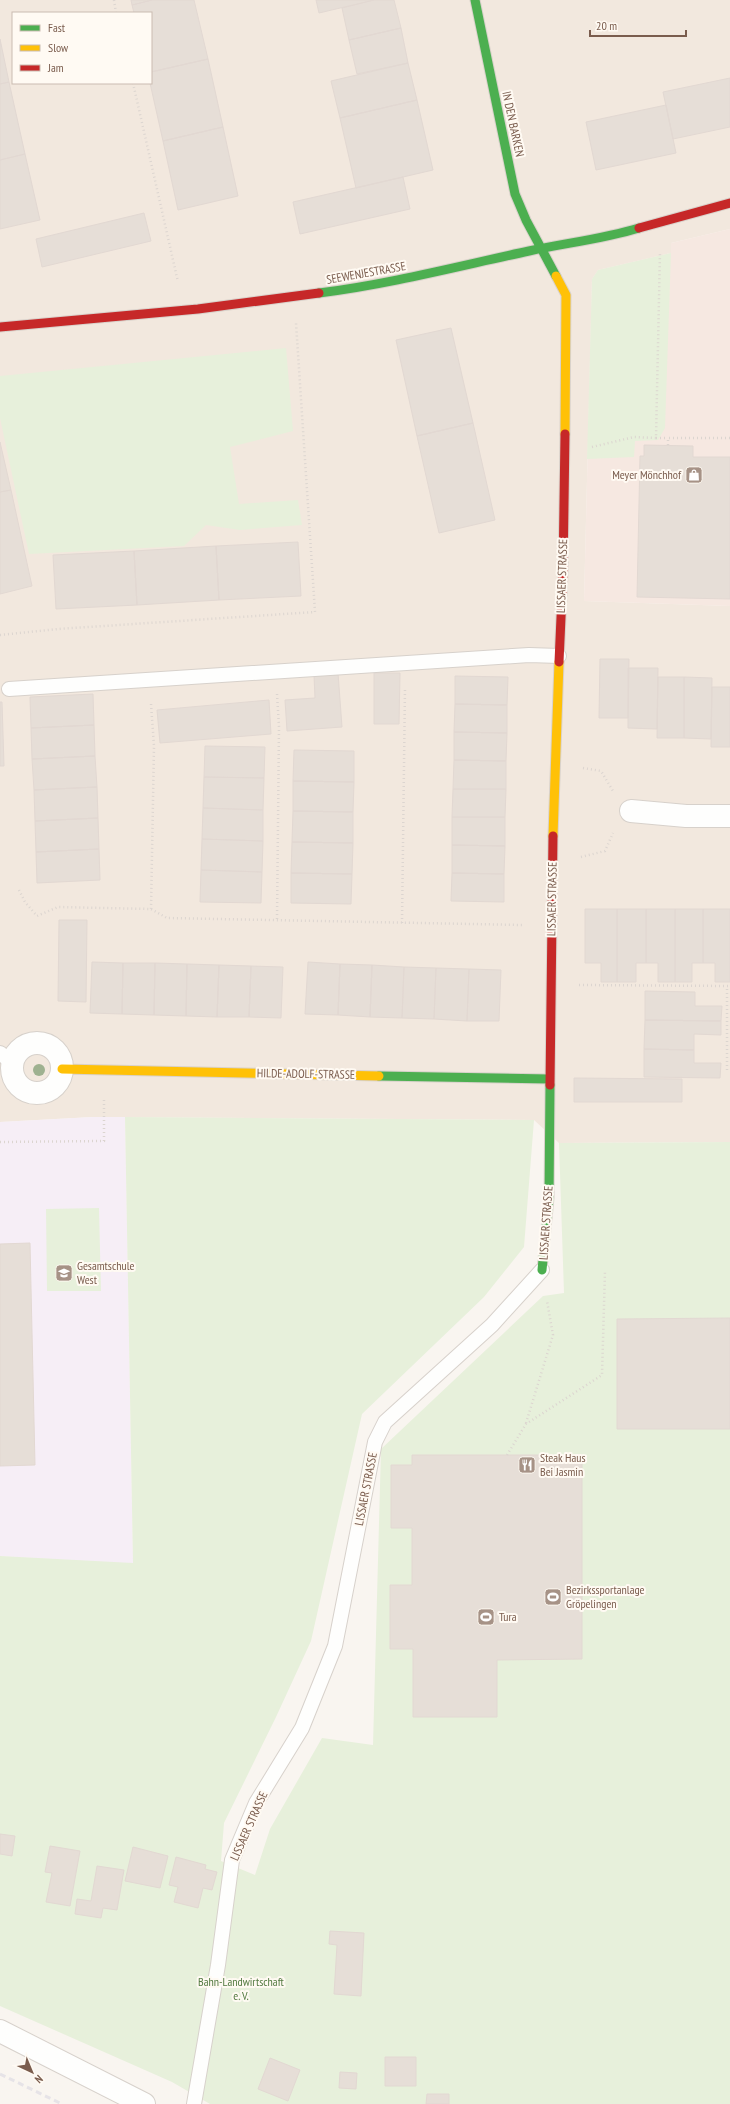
<svg xmlns="http://www.w3.org/2000/svg" width="730" height="2104" font-family="'PT Sans Narrow',sans-serif">
	<style>
		.residential { fill: #f2e8de; fill-rule: evenodd }
		.commercial { fill: #f6e8e1 }
		.education { fill: #f6eef6 }
		.green { fill: #e7f0db }
		.building { fill: #e6ded7; stroke: #e2d8d2 }
		.lines { fill: none; stroke-linecap: round; stroke-linejoin: round }
		.lane-casing { stroke: #d7d1cb; stroke-width: 16 }
		.street-casing { stroke: #d7d1cb; stroke-width: 24 }
		.fast-casing { stroke: #d9d2cb; stroke-width: 11 }
		.slow-casing { stroke: #d9d2cb; stroke-width: 11 }
		.jam-casing { stroke: #d9d2cb; stroke-width: 11 }
		.path { stroke: #dcd5d0; stroke-width: 2.5; stroke-dasharray: 1 3; stroke-linecap: butt }
		.lane { stroke: #fefefd; stroke-width: 14 }
		.street { stroke: #fefefd; stroke-width: 22 }
		.fast { stroke: #4caf50; stroke-width: 9 }
		.slow { stroke: #ffc107; stroke-width: 9 }
		.jam { stroke: #c62828; stroke-width: 9 }
		.rail { stroke: #e6e3e7; stroke-width: 3; stroke-dasharray: 6 4; stroke-linecap: butt }
		.tree { fill: #9eb190 }
		.labels { text-anchor: middle; stroke-width: 4; stroke-linejoin: round; paint-order: stroke }
		.street-label { font-size: 12px; fill: #7a5c4d; stroke: #fffaf3 }
		.poi-label { font-size: 12px; fill: #7a5c4d; stroke: #fffaf3; text-anchor: start }
		.park-label { font-size: 12px; fill: #537a41; stroke: #fffaf3 }
	</style>
	<rect width="100%" height="100%" fill="#f9f5f0"/>
	<path class="residential" d="M0,0h730v229l-59,14v10l-73,17 -6,9 -8,322 146,5v536l-171,1 -25,-23 -441,-3 -93,5zM13,13h138v70h-138z"/>
	<path class="commercial" d="M730,229v377l-146,-5 8,-322 6,-9 73,-17v-10z"/>
	<path class="education" d="M93,1117h32l8,447 -133,-8v-434z"/>
	<path class="green" d="M671,253l-6,175 -7,12 -23,1 -1,16 -47,2 5,-180 6,-9z
		M286,348l7,83 -63,16 9,57 59,-4 4,25 -62,5 -34,-5 -22,21 -155,8 -29,-136v-42z
		M125,1117l409,3 -10,127 -40,50 -122,117 -51,227 -35,76 -52,106 -3,38 34,14 15,-46 52,-91 51,7 8,-296 162,-153 21,-3 -5,-150 171,-1v962h-520l-38,-22 -172,-76v-450l133,7z
		M99,1208l2,83h-54l-1,-82z"/>
	<path class="building" d="M131,0h21l-20,5z
		M152,0h42l14,59 -57,13v-59h-17l-2,-8z
		M316,0h58l-55,13z
		M374,0h20l7,28 -52,12 -7,-32z
		M401,28l7,35 -51,11 -8,-34z
		M0,39l9,43 -9,2z
		M208,59l15,68 -60,14 -13,-58 1,-11z
		M408,63l9,37 -77,18 -9,-37z
		M730,78v49l-57,12 -10,-47z
		M9,82l16,72 -25,6v-76z
		M417,100l16,70 -77,18 -16,-70z
		M666,105l10,48 -80,17 -10,-48z
		M223,127l15,69 -60,14 -15,-69z
		M25,154l15,66 -40,9v-69z
		M403,177l7,32 -110,25 -7,-32z
		M144,213l7,28 -109,26 -6,-28z
		M451,328l22,95 -56,13 -21,-96z
		M473,423l22,97 -56,13 -22,-97z
		M0,442l11,48 -11,2z
		M644,445l49,1v11h37v142l-93,-2 3,-141h4z
		M11,490l21,96 -32,8v-102z
		M298,542l3,54 -82,4 -3,-54z
		M216,546l3,54 -82,5 -3,-54z
		M134,551l3,54 -81,4 -3,-54z
		M600,659h29l-1,59h-29z
		M628,668h30l-1,61 -29,-1z
		M338,673l4,54 -55,4 -2,-31 30,-2 -1,-23z
		M374,673h26l-1,51h-25z
		M455,676l53,1 -1,28 -52,-1z
		M658,677h26v61h-27z
		M684,677l28,1 -1,61 -27,-1z
		M712,687h18v60h-19z
		M93,694l1,31 -63,3 -1,-31z
		M269,700l2,34 -111,9 -3,-33z
		M0,702h2l2,64h-4z
		M455,704l52,1v28l-53,-1z
		M94,725l1,31 -63,3 -1,-31z
		M454,732l53,1 -1,28 -52,-1z
		M205,746l60,1 -1,31 -60,-1z
		M294,750l60,1v31l-61,-1z
		M95,756l2,31 -63,3 -2,-31z
		M454,760l52,1v28h-53z
		M204,777l60,1 -1,32 -60,-2z
		M293,781l61,1 -1,30 -60,-1z
		M97,787l1,31 -63,3 -1,-31z
		M453,789h53l-1,28h-53z
		M203,808l60,2v31l-61,-2z
		M293,811l60,1v31l-61,-1z
		M452,817h53v29l-53,-1z
		M98,818l1,31 -63,3 -1,-31z
		M202,839l61,2 -1,31 -61,-2z
		M292,842l61,1 -1,31 -61,-1z
		M452,845l53,1 -1,28 -52,-1z
		M99,849l1,31 -63,3 -1,-31z
		M201,870l61,2 -1,31 -61,-1z
		M291,873l61,1 -1,30 -60,-1z
		M452,873l52,1v28l-53,-1z
		M585,909h32v73h-16v-19h-16z
		M617,909h29v54h-10v19h-19z
		M646,909h29v73h-17v-19h-12z
		M675,909h28v54h-11v19h-17z
		M703,909h27v73h-15v-19h-12z
		M59,920h28l-1,82 -28,-1z
		M92,962l31,1 -1,51 -32,-1z
		M308,962l32,2 -2,51 -33,-1z
		M123,963h32l-1,52 -32,-1z
		M155,963l32,1 -1,52 -32,-1z
		M187,964l32,1 -2,52 -31,-1z
		M340,964l32,1 -2,52 -32,-2z
		M219,965l32,1 -2,51h-32z
		M372,965l32,2 -2,51 -32,-1z
		M251,966l32,1 -2,51 -32,-1z
		M404,967l32,1 -2,51 -32,-1z
		M436,968l33,1 -2,52 -33,-2z
		M469,969l32,1 -2,51h-32z
		M645,991l50,1v14h27l-1,15 -76,-1z
		M645,1020l76,1v14l-27,-1v16l-50,-1z
		M644,1049l50,1v13h27l-1,15 -76,-1z
		M574,1078l108,1v23h-108z
		M30,1243l5,222 -35,1v-222z
		M730,1318v111h-113v-110z
		M412,1455h170v204l-85,1v57h-84v-68h-23v-64h22v-57h-21v-63h21z
		M0,1834l15,2 -3,20 -12,-2z
		M50,1846l30,5 -10,55 -24,-4 6,-29 -7,-1z
		M133,1847l35,9 -8,32 -35,-7z
		M176,1857l30,8 -1,4 12,3 -5,18 -9,-2 -5,20 -24,-6 4,-15 -9,-2z
		M97,1866l27,4 -7,40 -14,-2 -2,10 -26,-4 2,-15 14,2z
		M330,1931l34,2 -3,63 -27,-2 3,-49 -8,-1z
		M385,2057h31v29h-31z
		M270,2058l30,12 -12,31 -30,-12z
		M340,2072l17,1 -1,16 -17,-1z
		M427,2094h22v10h-23z"/>
	<g class="lines">
		<g class="lane-casing">
			<path id="lane" d="M9,689l520,-34 30,1
				M0,1053l12,10
				M194,2104l24,-139 14,-105 24,-57 46,-75 33,-82 40,-204 10,-20 107,-97 50,-55"/>
		</g>
		<g class="street-casing">
			<path id="street" d="M631,811l55,5h44
				M12 1068a25 25 0 1 1 50 0a25 25 0 1 1-50 0Z
				M0,2031l144,73"/>
		</g>
		<g class="fast-casing">
			<path id="fast" d="M475,0l40,194 11,26 30,56
				M319,293c71,-9 140,-27 210,-42 37,-8 74,-12 110,-23
				M379,1076l170,3
				M542,1270l7,-72 1,-113"/>
		</g>
		<g class="slow-casing">
			<path id="slow" d="M556,276l10,19 -1,139
				M553,836l6,-174
				M62,1069l317,7"/>
		</g>
		<g class="jam-casing">
			<path id="jam" d="M639,228l91,-25
				M0,327l198,-18 121,-16
				M559,662l4,-89 2,-139
				M550,1085l3,-249"/>
		</g>
		<path class="path" d="M114,0l2,13
			M133,83l45,199
			M656,438h12
			M668,445v-7h62
			M592,447l42,-10 22,1 4,-186
			M0,635l58,-6 257,-17 -19,-289
			M277,694l2,33 -2,193
			M151,704l3,42 -3,163
			M583,768l18,3 12,20
			M581,857l24,-6 8,-18
			M19,890l6,12 12,14 21,-9 93,2 16,9 356,7
			M402,923l3,-236
			M579,985l151,1
			M727,1070v-84
			M0,1142l104,-1v-44
			M526,1423l27,-88 -6,-34
			M507,1455l19,-31 76,-49 3,-104"/>
		<use href="#lane" class="lane"/>
		<use href="#street" class="street"/>
		<use href="#fast" class="fast"/>
		<use href="#slow" class="slow"/>
		<use href="#jam" class="jam"/>
		<path class="rail" d="M0,2074l62,30"/>
	</g>
	<circle class="tree" cx="39" cy="1070" r="6"/>
	<defs>
		<g id="shop-square" transform="scale(0.9)"><rect x="-9" y="-9" width="18" height="18" rx="4" fill="#a69286" stroke="#fffaf3"/><path d="M-5-2.5h2.3a2.7 3.5 0 0 1 5.4 0H5L5.5 6h-11ZM-1.5-2.5h3a1.5 2.3 0 0 0-3 0Z" fill="#fff"/></g>
		<g id="school-square" transform="scale(0.9)"><rect x="-9" y="-9" width="18" height="18" rx="4" fill="#a69286" stroke="#fffaf3"/><path d="M0-5L7-2L0 1L-7-2ZM-4 1L0 2.5L4 1V4Q0 6-4 4Z" fill="#fff"/></g>
		<g id="restaurant-square" transform="scale(0.9)"><rect x="-9" y="-9" width="18" height="18" rx="4" fill="#a69286" stroke="#fffaf3"/><path d="M-5-6h1v4h1v-4h1v4h1v-4h1v5L-1.5 .5V6h-2V.5L-5-1ZM5-6V6H3V1.5H1.5Q1.5-4 5-6Z" fill="#fff"/></g>
		<g id="stadium-square" transform="scale(0.9)"><rect x="-9" y="-9" width="18" height="18" rx="4" fill="#a69286" stroke="#fffaf3"/><path d="M0-5a6.5 5 0 1 0 0 10a6.5 5 0 1 0 0-10ZM-3.5-1.8h7v3.6h-7Z" fill="#fff"/></g>
	</defs>
	<g fill-rule="evenodd">
		<use href="#shop-square" x="694" y="475"/>
		<use href="#school-square" x="64" y="1273"/>
		<use href="#restaurant-square" x="527" y="1465"/>
		<use href="#stadium-square" x="553" y="1597"/>
		<use href="#stadium-square" x="486" y="1617"/>
	</g>
	<g class="labels">
		<g class="street-label">
			<text transform="translate(513 124) rotate(78)" y="4">IN DEN BARKEN</text>
			<text transform="translate(366 273) rotate(-10)" y="4">SEEWENJESTRASSE</text>
			<text transform="translate(562 576) rotate(-88)" y="4">LISSAER STRASSE</text>
			<text transform="translate(552 899) rotate(-89)" y="4">LISSAER STRASSE</text>
			<text transform="translate(306 1074) rotate(1)" y="4">HILDE-ADOLF-STRASSE</text>
			<text transform="translate(546 1223) rotate(-86)" y="4">LISSAER STRASSE</text>
			<text transform="translate(366 1489) rotate(-79)" y="4">LISSAER STRASSE</text>
			<text transform="translate(249 1826) rotate(-66)" y="4">LISSAER STRASSE</text>
		</g>
		<g class="poi-label">
			<text x="681" y="479" text-anchor="end">Meyer Mönchhof</text>
			<text x="77" y="1270">Gesamtschule<tspan x="77" dy="14">West</tspan></text>
			<text x="540" y="1462">Steak Haus<tspan x="540" dy="14">Bei Jasmin</tspan></text>
			<text x="566" y="1594">Bezirkssportanlage<tspan x="566" dy="14">Gröpelingen</tspan></text>
			<text x="499" y="1621">Tura</text>
		</g>
		<g class="park-label">
			<text x="241" y="1986">Bahn-Landwirtschaft<tspan x="241" dy="14">e. V.</tspan></text>
		</g>
	</g>
	<rect x="12" y="12" width="140" height="72" fill="#fffaf3" stroke="#cabbb1"/>
	<rect x="20" y="25" width="20" height="6" fill="#4caf50" stroke="#cabbb1"/>
	<text x="48" y="32" font-size="12" fill="#7a5c4d">Fast</text>
	<rect x="20" y="45" width="20" height="6" fill="#ffc107" stroke="#cabbb1"/>
	<text x="48" y="52" font-size="12" fill="#7a5c4d">Slow</text>
	<rect x="20" y="65" width="20" height="6" fill="#c62828" stroke="#cabbb1"/>
	<text x="48" y="72" font-size="12" fill="#7a5c4d">Jam</text>
	<g transform="translate(32 2072) rotate(136)" stroke="#fffaf3" stroke-width="3" paint-order="stroke">
	<path d="M0-3L7 15L0 10L-7 15Z" fill="#7a5c4d"/>
	<text y="-6" font-size="11" font-weight="bold" text-anchor="middle" fill="#7a5c4d">N</text>
	</g>
	<path d="M590 30v6h96v-6" fill="none" stroke="#7a5c4d" stroke-width="2"/>
	<text x="596" y="30" font-size="12" fill="#7a5c4d" stroke="#fffaf3" stroke-width="3" paint-order="stroke">20 m</text>
</svg>
